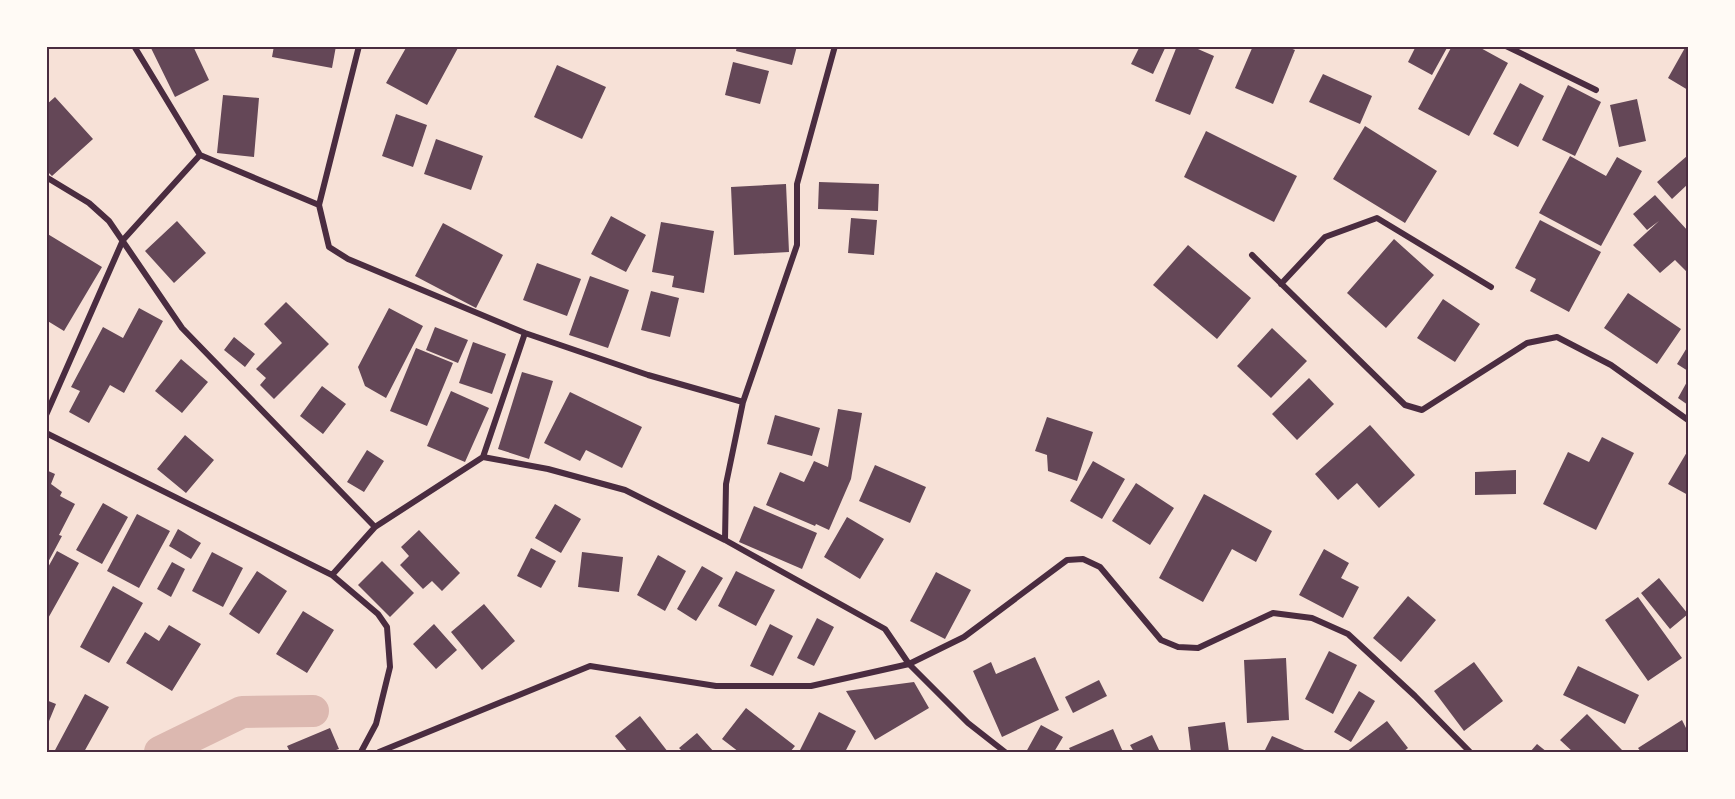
<svg xmlns="http://www.w3.org/2000/svg" width="1735" height="799" font-family="Montserrat,sans-serif">
	<style>
		.lines { fill: none; stroke-linecap: round; stroke-linejoin: round }
		.canal { stroke: #dcb8b0; stroke-width: 32 }
		.building { fill: #644757 }
		.minor { stroke: #4a2c40; stroke-width: 6 }
		.neatline { fill: none; stroke: #4a2c40; stroke-width: 2 }
	</style>
	<rect width="100%" height="100%" fill="#f7e1d7"/>
	<g class="lines">
		<path class="canal" d="M160,752l82,-40 71,-1"/>
	</g>
	<path class="building" d="M150,46h43l16,34 -34,17z
		M274,46h62l-4,22 -60,-11z
		M407,46h52l-32,59 -41,-22z
		M737,46h60l-5,19 -56,-14z
		M1140,46h26l-13,28 -22,-10z
		M1177,46h14l23,10 -24,59 -35,-14z
		M1253,46h32l10,4 -22,54 -38,-16z
		M1416,46h32l-16,29 -24,-13z
		M1452,46h25l31,17 -39,73 -51,-27z
		M1686,46h2v44l-20,-12z
		M733,62l36,9 -9,33 -35,-9z
		M557,65l49,22 -24,52 -48,-22z
		M1323,74l49,22 -12,28 -51,-22z
		M1520,83l24,13 -26,51 -25,-13z
		M1568,85l33,17 -26,54 -33,-16z
		M223,95l36,3 -5,59 -37,-4z
		M55,97l38,42 -41,37 -6,-6v-65z
		M1637,99l9,42 -27,6 -9,-42z
		M396,114l31,11 -14,42 -31,-11z
		M1365,126l72,45 -32,52 -72,-44z
		M1206,131l91,45 -23,46 -90,-45z
		M436,139l47,17 -12,34 -47,-16z
		M1570,156l36,20 11,-19 25,14 -41,75 -62,-33z
		M1687,156l1,3v25l-16,15 -15,-17z
		M819,182l60,2 -1,27 -60,-2z
		M786,184l3,68 -55,3 -3,-68z
		M1655,195l33,36v39l-1,2 -12,-12 -15,13 -27,-28 26,-24 -12,9 -14,-16z
		M611,216l35,19 -20,37 -35,-18z
		M851,218l26,2 -3,35 -26,-2z
		M1540,220l61,32 -32,60 -39,-21 6,-12 -21,-11z
		M177,221l29,32 -32,30 -29,-32z
		M661,222l53,9 -10,62 -32,-6 2,-11 -22,-4z
		M443,223l60,32 -27,53 -61,-32z
		M46,233l56,34 -38,64 -18,-11z
		M1394,239l40,36 -48,53 -39,-35z
		M1188,245l63,53 -34,41 -64,-54z
		M537,263l44,16 -14,37 -44,-16z
		M590,276l39,14 -21,58 -39,-13z
		M651,291l28,7 -9,39 -29,-7z
		M1628,293l53,36 -24,35 -53,-36z
		M1443,299l37,25 -25,38 -38,-24z
		M286,302l43,42 -55,55 -14,-14 6,-7 -10,-9 26,-26 -18,-19z
		M139,308l24,13 -39,72 -14,-8 -21,38 -20,-11 11,-21 -9,-4 32,-60 20,11z
		M389,308l34,18 -37,72 -21,-12 -7,-19z
		M435,327l33,13 -10,23 -32,-13z
		M1272,328l35,33 -36,37 -34,-32z
		M234,337l21,17 -10,13 -21,-17z
		M473,342l33,12 -14,40 -33,-11z
		M1688,346v25l-11,-7z
		M416,348l37,15 -26,63 -37,-15z
		M181,359l27,23 -26,31 -27,-22z
		M522,372l31,9 -24,78 -31,-10z
		M1309,378l25,26 -37,36 -25,-26z
		M1688,380v25l-10,-7z
		M322,386l24,18 -23,30 -23,-18z
		M451,391l38,17 -24,54 -38,-16z
		M570,392l72,35 -20,41 -36,-18 -6,11 -36,-18z
		M838,409l24,4 -11,66 -22,51 -13,-6 -1,2 -49,-21 14,-33 24,10 10,-21 14,6z
		M775,415l45,13 -8,28 -45,-12z
		M1047,417l46,15 -16,49 -29,-10 -1,-16 -12,-4z
		M1370,425l45,50 -36,33 -22,-25 -19,17 -23,-26z
		M185,435l29,25 -28,33 -29,-24z
		M1602,437l32,16 -38,77 -53,-26 25,-52 21,10z
		M367,450l17,11 -20,31 -17,-10z
		M1687,452l1,1v42l-20,-11z
		M1093,461l32,18 -23,40 -32,-18z
		M875,465l51,22 -16,36 -51,-22z
		M46,470l9,4 -4,10 11,8 -2,4 15,8 -16,31 3,1 -16,30z
		M1516,470v24l-41,1v-23z
		M1136,483l38,25 -24,37 -38,-24z
		M1204,494l68,37 -16,31 -24,-13 -29,53 -44,-24z
		M103,503l25,14 -26,47 -26,-14z
		M555,504l26,15 -20,34 -26,-15z
		M754,506l63,27 -15,36 -63,-27z
		M137,514l33,17 -31,57 -32,-17z
		M847,517l37,22 -24,40 -36,-22z
		M178,529l23,14 -10,16 -22,-13z
		M419,530l41,43 -18,18 -10,-10 -9,8 -23,-24 9,-9 -8,-9z
		M531,548l25,13 -15,27 -24,-12z
		M1324,549l25,14 -8,15 18,9 -16,31 -44,-23z
		M57,551l22,12 -33,59v-51z
		M212,552l31,16 -20,39 -31,-16z
		M582,552l41,5 -4,35 -41,-5z
		M658,555l28,16 -21,40 -28,-16z
		M382,561l32,32 -24,24 -32,-32z
		M172,562l13,7 -14,28 -14,-8z
		M702,566l21,12 -27,43 -19,-12z
		M257,571l30,20 -28,43 -30,-20z
		M736,571l39,19 -19,36 -38,-20z
		M936,572l35,18 -26,49 -35,-18z
		M1659,578l29,36 -18,15 -29,-36z
		M113,586l30,17 -34,60 -29,-16z
		M1408,596l28,24 -35,42 -28,-24z
		M1638,597l44,61 -34,23 -43,-61z
		M484,604l31,37 -33,29 -31,-38z
		M303,611l31,19 -27,43 -31,-19z
		M817,618l17,9 -20,39 -17,-8z
		M434,624l23,26 -21,19 -23,-25z
		M770,624l23,12 -20,40 -23,-10z
		M169,625l32,19 -29,47 -46,-28 19,-31 14,9z
		M1329,651l28,14 -24,49 -28,-15z
		M1035,657l24,53 -57,27 -29,-66 18,-9 5,12z
		M1286,658l3,62 -42,3 -3,-63z
		M1474,662l29,39 -39,30 -30,-40z
		M1578,666l61,29 -14,29 -62,-29z
		M1099,680l8,16 -34,17 -8,-16z
		M914,682l15,26 -54,32 -29,-49z
		M1359,691l16,10 -24,41 -17,-10z
		M85,694l24,13 -25,45h-30z
		M46,700l10,4 -9,22h-1z
		M746,708l49,38 -5,6h-51l-17,-13z
		M819,712l37,19 -11,21h-46z
		M1587,714l35,36 -2,2h-47l-13,-12z
		M640,716l28,36h-40l-13,-16z
		M1682,720l6,12v20h-47l-3,-4z
		M1387,721l21,27 -5,4h-57z
		M1225,722l4,30h-38l-3,-25z
		M1041,725l22,12 -9,15h-28z
		M330,728l9,21 -9,3h-40l-3,-6z
		M1113,729l10,23h-52l-2,-4z
		M697,733l17,19h-31l-4,-4z
		M1152,735l8,17h-26l-4,-7z
		M1272,736l37,16h-45z
		M1537,744l10,8h-17z"/>
	<g class="lines">
		<path class="minor" d="M134,46l66,109
			M1506,46l90,44
			M46,177l43,26 20,18 73,107 193,199
			M319,205l40,-159
			M1252,255l153,150 17,5 105,-67 30,-6 54,28 77,55
			M1281,284l44,-47 52,-19 114,69
			M525,333l-42,124 65,12 77,21 100,50 160,89 24,35 59,59 37,29
			M743,402l54,-157v-61l38,-138
			M46,415l77,-175 77,-85 119,50 10,42 19,12 177,74 123,42 95,27 -17,82 -1,56
			M46,433l286,142 46,39 9,13 3,40 -14,57 -15,28
			M332,575l43,-48 108,-70
			M379,752l211,-86 126,20h95l98,-22 55,-27 103,-77 16,-1 17,8 61,73 17,7 20,1 75,-35 39,5 36,16 67,62 55,56"/>
	</g>
	<rect width="1735" height="799" fill="none" stroke="#fffaf5" stroke-width="96"/>
	<rect x="48" y="48" width="1639" height="703" class="neatline"/>
</svg>
